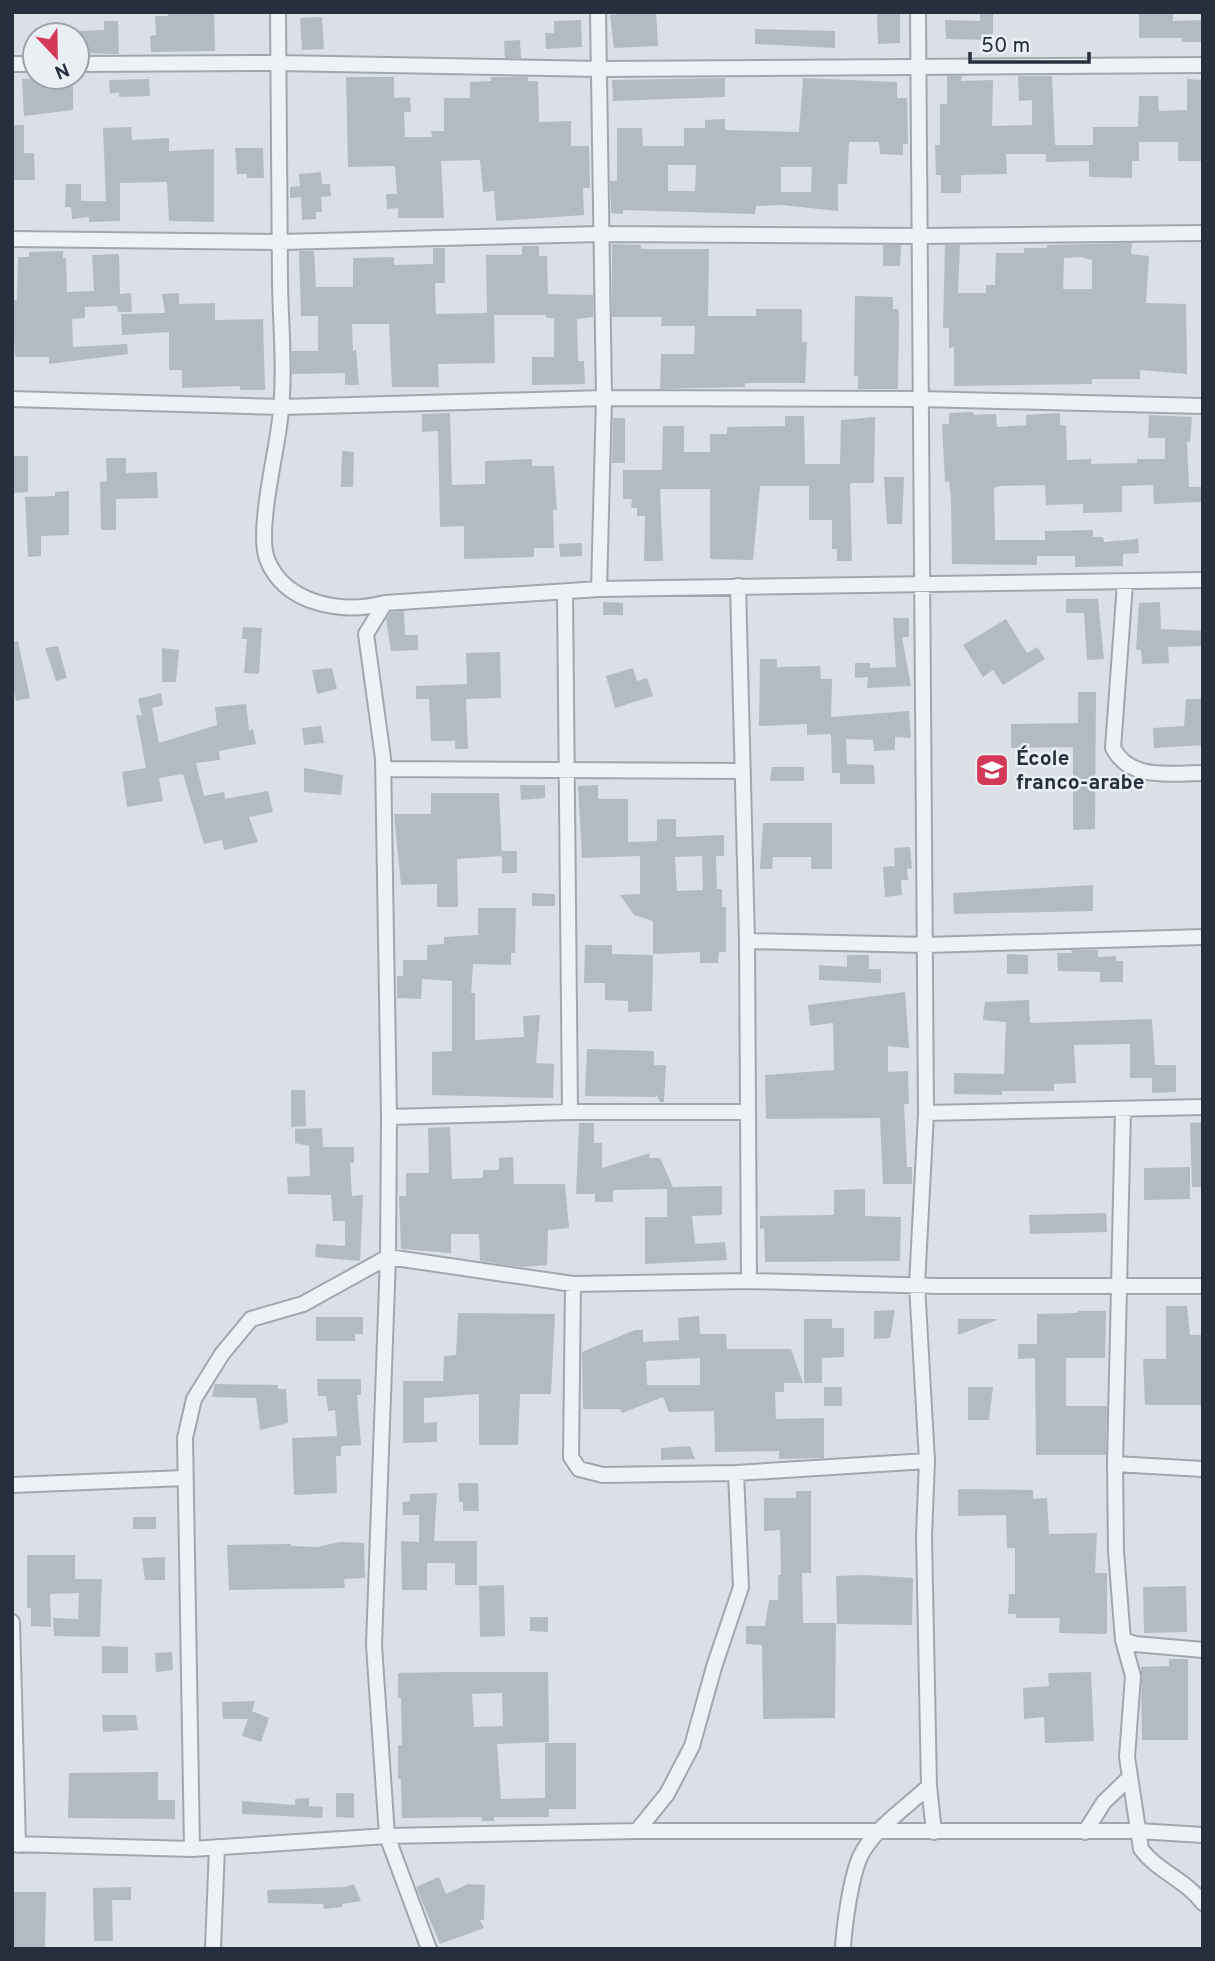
<svg xmlns="http://www.w3.org/2000/svg" width="1215" height="1961" font-family="Overpass,sans-serif">
	<style>
		.building { fill: #b2bac3; fill-rule: evenodd }
		.lines { fill: none; stroke-linecap: round; stroke-linejoin: round }
		.street-casing { stroke: #a1a7b0; stroke-width: 18 }
		.street { stroke: #eef1f5; stroke-width: 14 }
		.labels { text-anchor: middle; stroke-width: 5; stroke-linejoin: round; paint-order: stroke }
		.poi-label { font-size: 21px; font-weight: bold; fill: #252f3d; stroke: #eaeff4; text-anchor: start }
	</style>
	<rect width="100%" height="100%" fill="#dbe0e6"/>
	<path class="building" d="M168,12h46l1,39 -64,1 -1,-16 6,-1 -1,-19h13z
		M642,12h14l2,34 -44,2 -4,-33z
		M877,12h23v31l-22,1z
		M980,12h13v28l-47,-1 -1,-19 35,1z
		M1139,12h34v9l30,-1v22h-21v-4h-43z
		M322,17l2,32 -22,1 -2,-32z
		M581,20l1,27 -36,2 -1,-16h9v-12z
		M104,21h14l1,33 -42,-1v-22l27,-1z
		M755,29l80,2v17l-80,-4z
		M520,40l1,18h-16l-1,-17z
		M947,76h15l-1,5 32,-1 -1,46 40,-1v-25l-13,1 -1,-25h34l3,69h38v-18h45l1,-31h19l1,15 28,-1v-31l16,1v81h-25v-19h-39v19h-7v17l-43,-1v-16l-43,1v-8h-40l1,20 -46,1v18h-20v-18h-5l-1,-30h5v-41h7z
		M346,77h48v21l16,-1 1,15h-7l1,25h27l-1,-6h13v-33h26v-16l21,-1v-4h37v4h10l1,41 32,-1v25h18l1,42h-7l1,27 -88,6 -2,-30 -11,1 -3,-32 -39,1 3,57h-46v-10l-11,1 -1,-15h11l-2,-28 -47,1z
		M45,78v3l28,-1v30l-49,6 -2,-37z
		M725,78v19l-112,4 -1,-21z
		M803,78l94,4v16h10l1,46h-5v11l-23,-1 -1,-12h-30l-2,42h-9v27l-56,-6 -26,1 -1,8 -132,-4v4l-12,-1 -1,-32h7v-53h25l1,18h41v-18h21v-8l20,-1v11l74,2zM668,165h28l-1,26h-27zM781,167h31l-1,25h-30z
		M149,79l1,17 -31,1v-4h-9l-1,-13z
		M12,125h12v28h10l1,27h-23z
		M131,127l1,13 37,-2v13l45,-2v73l-45,-1 -2,-39 -47,1v38l-31,1v-5l-17,2 -1,-12h-6l1,-23h15v17h25l-3,-73z
		M235,148h28l1,30h-17v-4h-10z
		M321,172l1,12h8l1,12 -10,1 1,15h-6v7l-14,1 -1,-23 -11,1v-11l10,-1 -1,-12z
		M1132,243l-1,11 18,2 -3,47 40,1 1,70 -47,-4v9h-48v5l-138,2v-39l-5,1v-20h-6l2,-83h15l-2,48h28v-8h9l1,-32h28v-5h23v-3zM1081,257l11,3v29h-29l1,-31z
		M612,244l29,1v4h68l-1,67h48v-7h46v33h5l-2,41h-60v4l-85,2 1,-35h33l1,-28h-34l1,-9h-50z
		M883,245h18l-1,21h-17z
		M522,246h17v10h8l1,38 45,1v22l-16,2 1,42h6l1,23 -53,1v-28h22v-39h-8v-3h-52l1,48 -57,1 1,23h-47l-3,-63h-37l1,27 3,-1 3,35h-14v-12l-53,1v-23h26v-35h-17l-2,-65h15l2,36h37v-29l41,-1v8l39,-1v-16h12v35h-10l1,31 51,-1 -1,-58h36z
		M63,251v7h3l1,34 27,-1 -2,-36 27,-1 1,40 11,-1 1,19h-14l-1,-6 -32,1v11l-13,1 1,28 54,-3 1,10 -79,10v-7h-34l-3,-57h5l1,-43h11v-5z
		M179,293v11l36,-1v17l48,-1 2,71h-25v-4l-58,2v-18h-13v-38l-47,3 -1,-21 44,-1 -3,-19z
		M855,296l38,1v12h5l1,8 -1,72h-40v-13h-4z
		M973,412l1,3 22,-1 1,13 29,-2v-10l34,-2v12l6,1 1,34 24,-1v5l46,-1v-4h28v-21h-17l1,-23 43,2 -2,25h-3l2,45h12l1,15 -48,2 -1,-19 -31,1v26l-39,1v-9l-37,1 -1,-20 -45,1 -6,2 1,52h50v-9l48,-1v7h10l1,5 34,-3 1,14 -16,1v12l-48,1v-11h-38v9l-85,-1 -1,-64 -2,-19 -4,1 -3,-58h7v-11z
		M450,413l2,72 33,-1v-23l47,-2v7h22l3,44h-4l1,38h-20v9l-70,2v-33l-24,1 -2,-96 -16,1v-18z
		M785,416h19l1,48h35l1,-44 34,-3 -1,66h-23l-1,2 2,76h-15v-12h-5v-29h-23v-34h-49l-7,74 -43,-1v-70h-50l3,72h-19l1,-45h-8v-8h-6l1,-9h-9v-29h39l1,-44h21v26h26v-18h17v-7l58,-1z
		M613,418h12v45h-13z
		M342,451l12,1 -1,35h-12z
		M12,456h16v36l-16,1z
		M106,458h20v15l31,-1 1,26 -42,1v31h-15l-1,-48 7,-1z
		M884,477h20l-2,47h-15z
		M69,491v44l-28,1v20l-13,1 -3,-60 30,-1v-4z
		M582,543v13l-22,1 -1,-13z
		M1066,599h32l6,60 -17,1 -3,-47h-18z
		M603,602l20,1v12h-20z
		M1160,602l1,27 42,2v15l-35,1 1,16 -27,1 -1,-14h-5l3,-47z
		M404,611l1,24h13v15l-27,1 -5,-32 5,-7z
		M893,618h16v19h-7l9,49 -44,2 1,-11 -13,1v-15h15v5l26,-1z
		M1006,619l21,34 10,-6 8,12 -42,26 -10,-15 -10,7 -20,-32z
		M243,627l19,1 -3,46 -15,-1 3,-34h-5z
		M18,641l12,57 -14,3 -4,-19v-40z
		M58,646l9,32 -11,3 -11,-33z
		M162,648l17,2 -3,32h-14z
		M500,652l1,46 -35,1 2,50h-13v-8h-24l-2,-42h-13v-13l51,-2 -1,-31z
		M760,659h17v8l43,-1 1,13h11l-1,38 78,-6 2,27 -16,-1v13l-21,1 -1,-11 -27,-1 1,25 27,1 1,19h-35v-11h-8l-1,-39 -24,1v-11l-48,2z
		M332,668l5,21 -20,5 -5,-24z
		M633,668l4,13 10,-3 6,18 -38,12 -9,-32z
		M1078,692h18l-1,137 -22,1v-83l-62,1v-24l67,-1z
		M161,693l2,12 -11,3 7,35 58,-18 -2,-18 31,-3 3,26 4,-1 3,15 -37,7 1,9 -24,3 8,33 20,-4 1,7 43,-8 5,21 -24,5 9,25 -34,8 -2,-10 -18,4 -21,-70 -24,4 4,23 -36,6 -5,-35 24,-4 -10,-53 6,1 -4,-17z
		M1186,699h17v46l-49,3 -1,-20 31,-2z
		M321,726l3,17 -20,2 -2,-17z
		M772,767h32v14h-34z
		M304,768l39,7 -2,20 -37,-3z
		M520,785h25v13l-24,2z
		M598,785v14h30v43l29,-1v-22h19v18l48,-2v21h-8l1,33h5v18h4v45h-7l-1,11h-18v-11l-47,2v-33l-19,-6 -14,-20 20,-1v-38l-58,2 -4,-72zM702,856l1,34 -26,1 -2,-34z
		M431,793h68l3,63 -45,3 1,48h-21v-23l-36,1 -7,-71h37z
		M763,823h69v46h-21v-12h-38l-1,12h-12z
		M910,847l2,21 -5,1 1,11h-7l1,15 -17,2 -2,-30 12,-1 -1,-18z
		M502,851h15v22h-15z
		M1093,885v26l-139,3 -1,-21z
		M532,893l23,1v12h-23z
		M478,908h38l-1,45h-4v12l-38,-1 -2,29h4v47l49,-3 -1,-21 17,-1 -4,48 18,1 -1,34 -121,-3v-43l20,-1v-70l-30,-2 -1,20 -24,-1v-22h6v-16h24v-15l17,-1v-7l34,-2z
		M585,945h27v9l41,1 -1,56 -24,1v-11l-23,-1v-17h-21z
		M1071,950h27v7l18,-1v5h7v21h-23v-10l-42,-1 -1,-18h15z
		M1007,954l21,1v19h-21z
		M847,955h22v14h12v14l-62,-3v-15l28,2z
		M905,992l4,56 -21,-2v26l20,-1 1,33h-5l3,63h5v17h-29l-3,-66 -114,1 -1,-44 69,-5 -1,-47 -23,3 -2,-21z
		M1029,1000l1,23 122,-4 3,46h21v27l-24,1v-15h-22v-34l-56,1 2,38 -22,1v7h-52v4l-48,-1v-21l50,1 2,-52 -23,-2 2,-18z
		M587,1049l67,2v14h12l-2,37h-4l-4,-8v3l-71,-1z
		M291,1090h14l1,36 -15,1z
		M1203,1122v65h-11l-2,-64z
		M579,1123h15v20h8v25l48,-15 -1,5h11l13,29 49,-1v29l-30,1 3,28 30,-2 2,18 -82,4v-47h22v-28l-54,1v12h-18v-8h-19z
		M450,1127l2,52 31,-1v-8h16v-12l14,-1 1,27h51l4,44 -21,2 -1,35 -26,2 -41,-6 -1,-27h-28v19l-50,-4 -2,-53h7v-23h23l-1,-45z
		M322,1128l1,19h31v16h-4l2,33 11,-1 -3,66 -45,-4 1,-13 29,2v-25h-12l-2,-26 -43,-1 -1,-17 23,-1 -1,-30 -14,-3v-14z
		M1190,1167v32l-46,1v-32z
		M865,1189v27l36,1 -1,44 -135,1 -1,-34 -4,1v-13l74,-1v-25z
		M1106,1213l1,19 -77,2 -1,-19z
		M1166,1306h21l3,29h13v70h-58l-2,-46h23z
		M895,1310l-5,28 -16,1v-28z
		M1078,1311h28l-1,47h-39v48h41l-1,49h-70l-1,-97 -17,1v-15h19v-30l40,-1z
		M458,1313l97,1 -4,80h-31l-2,51h-39v-51l-55,4v25l13,-1v20l-34,1v-62h40l1,-25 12,-1z
		M699,1316l1,18h26l1,15h64l12,34h-19v9h-9l1,27 48,-1v40l-45,1v-8l-64,1 -1,-41 -45,1 -6,-15 -41,16 -2,-4h-37l-1,-57 53,-22h8v12l36,-2 -1,-22zM700,1358v27h-53l-1,-24z
		M316,1317h47v17h-8v7h-39z
		M804,1319h28v9h12v29l-22,1v25h-18z
		M958,1319h39v1l-39,15z
		M317,1379h44v16h-4l4,50 -20,1v10h-5l1,37 -43,2 -2,-57 45,-2 -2,-26 -7,1 -2,-15h-8z
		M215,1384l63,1v4h8l2,34 -28,7 -4,-32 -44,-1z
		M824,1387h18v19h-18z
		M968,1387h25l-4,33h-21z
		M690,1446l5,13 -34,1v-12z
		M458,1483h20l1,28h-16v-9h-4z
		M958,1489l75,1v9l14,-1 2,36 48,-1 -2,40h12v61l-48,-1 1,-15h-44v-4h-8l1,-20h6v-46h-8l-1,-33 -48,1z
		M796,1491h15v82h-9l1,50h33l-1,95 -72,1 -1,-74 -16,-1v-18h19l4,-26h9v-25h3l-1,-45 -16,1v-33h32z
		M437,1493l-3,48h43v44h-22v-22h-28v27h-25l-1,-49 18,1v-27h-16l-1,-13 8,-1v-7z
		M133,1517h23v12h-23z
		M340,1542l24,1 1,35 -21,1 1,9 -116,2 -2,-45 64,-1v2l26,1z
		M27,1555h48v24h27l-2,58 -46,-1 -1,-18 25,1 1,-26 -29,1 1,33 -20,-1v-18h-4z
		M165,1557v23h-20l-3,-22z
		M864,1575l49,3 -1,47 -75,-1 -1,-48z
		M504,1585l1,51 -25,1 -1,-51z
		M1186,1586l1,46 -43,1 -1,-46z
		M530,1617h18v15l-18,-1z
		M102,1646l26,1v26h-26z
		M172,1652l1,18 -17,2 -1,-19z
		M1169,1659h19v81h-46l-1,-73 28,-1z
		M448,1672h100l1,70 -52,2 4,55 44,-1v-55h31v66h-27v8h-55v4h-12l-1,-4 -79,1 -1,-39h-3v-34h4l-1,-47h-3v-25zM502,1693l1,33 -29,1 -2,-33z
		M1091,1672l3,69 -49,2 -1,-26 -20,2 -1,-31 26,-2 -1,-13z
		M255,1701l-3,10 17,7 -8,24 -19,-6 6,-17h-25l-1,-17z
		M102,1715h34l2,15 -35,2z
		M158,1772v28h17v19l-107,-1 1,-45z
		M336,1793h18v25l-18,-1z
		M309,1798v8l14,1 -1,11 -80,-4v-13l53,4v-6z
		M439,1877l7,17 22,-10 17,1 -1,35h-4l4,8 -44,16 -24,-57z
		M354,1884l7,17 -19,3v3l-18,2 -1,-5 -55,-1 -1,-13 78,-3z
		M131,1887v13h-19l1,41h-19l-1,-53z
		M12,1892h34l-1,57h-33z"/>
	<g class="lines">
		<g class="street-casing">
			<path id="street" d="M278,12c0,91 2,181 2,272 1,47 6,96 -1,143 -4,31 -22,105 -12,132 18,46 76,55 118,44l214,-14 604,-9
				M598,12l6,386 -5,191
				M12,64h23
				M77,64l201,-1 321,6 604,-4
				M12,239l268,3 321,-8 321,2 281,-3
				M12,399l270,8 322,-9 317,1 282,7
				M1125,583l-12,165c17,33 57,25 90,25
				M738,586l9,355 2,340
				M565,592l5,520
				M385,603l-19,31 17,124 6,359 -1,140 -14,388 13,191 42,113
				M383,769l360,2
				M747,941l179,4 277,-8
				M1123,1109l-8,355 1,87 7,89 10,36 -6,81 14,92c16,22 45,31 62,54
				M926,1113l277,-6
				M389,1117l181,-5h178
				M573,1284l-2,173 8,12 24,6 133,-2 191,-12
				M1115,1464l88,5
				M12,1485l173,-7
				M12,1622l6,223
				M1123,1640l12,4 68,6
				M929,1786l5,46
				M637,1831l30,-37 25,-48 22,-79 27,-80 -5,-114
				M1085,1832l19,-30 25,-24
				M12,1844l180,5 195,-13 250,-5h501l65,4
				M192,1849l-7,-411 9,-39 28,-45 29,-35 52,-15 85,-47 185,27 176,-3 189,5h265
				M213,1949l4,-102
				M843,1949c1,-23 8,-72 17,-92 13,-28 47,-50 69,-71l-5,-250 3,-75 -10,-176 9,-172 -8,-1101"/>
		</g>
		<use href="#street" class="street"/>
	</g>
	<defs>
		<g id="school-square" transform="scale(1.75)"><rect x="-9" y="-9" width="18" height="18" rx="4" fill="#d43859" stroke="#eaeff4"/><path d="M0-5L7-2L0 1L-7-2ZM-4 1L0 2.5L4 1V4Q0 6-4 4Z" fill="#fff"/></g>
	</defs>
	<g fill-rule="evenodd">
		<use href="#school-square" x="992" y="770"/>
	</g>
	<g class="labels">
		<g class="poi-label">
			<text x="1016" y="765">École<tspan x="1016" dy="24">franco-arabe</tspan></text>
		</g>
	</g>
	<rect width="1215" height="1961" fill="none" stroke="#252f3d" stroke-width="28"/>
	<g transform="translate(56 56) rotate(158)"><circle r="33" fill="#eaeff4" stroke="#9ba2ab" stroke-width="2"/>
	<path d="M0-5L12 26L0 18L-12 26Z" fill="#d43859"/>
	<text y="-10" font-size="19" font-weight="bold" text-anchor="middle" fill="#252f3d">N</text>
	</g>
	<path d="M970 52v10h119v-10" fill="none" stroke="#252f3d" stroke-width="3.5"/>
	<text x="981" y="52" font-size="21" fill="#252f3d" stroke="#eaeff4" stroke-width="5" paint-order="stroke">50 m</text>
</svg>
